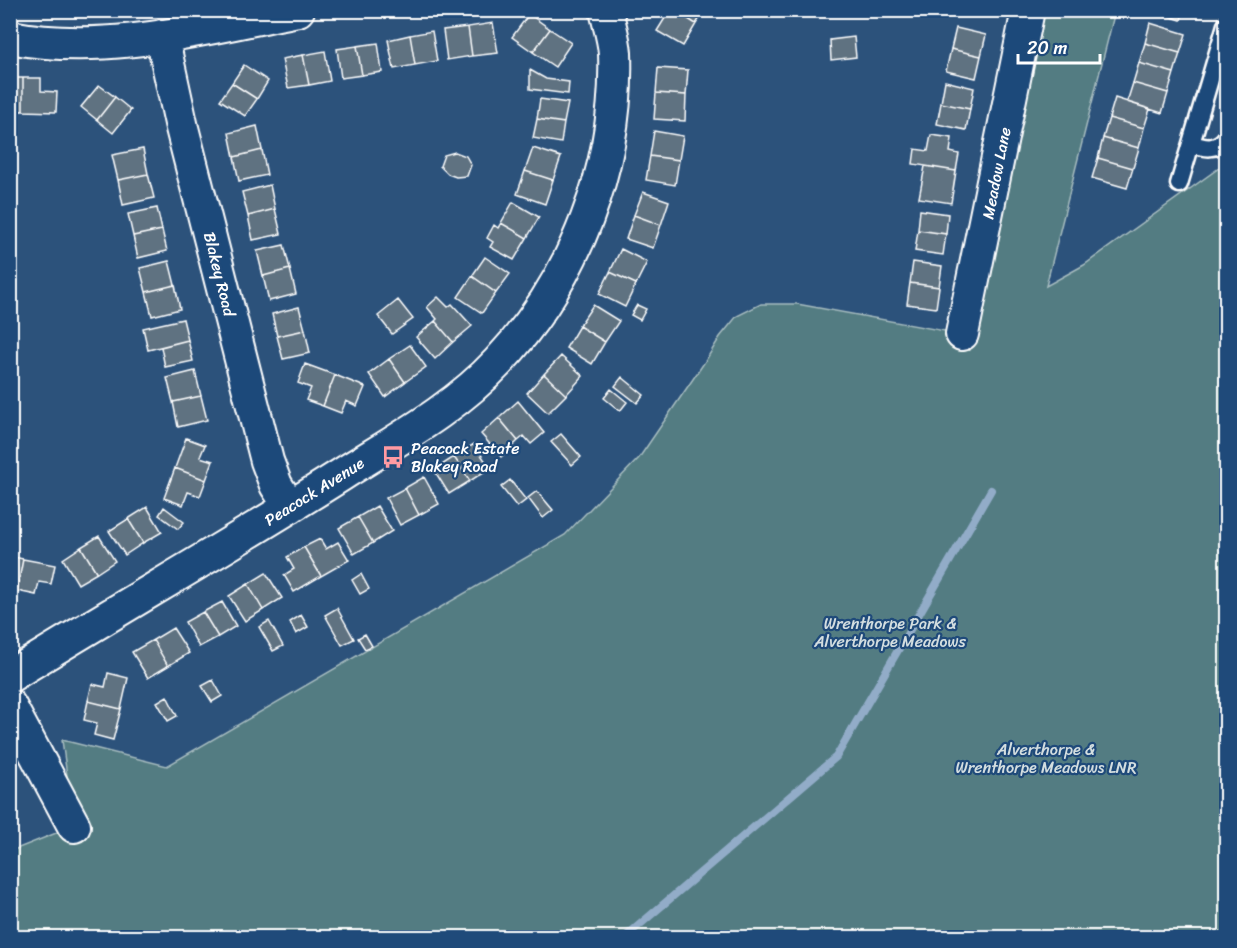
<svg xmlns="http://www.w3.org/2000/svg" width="1237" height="948" font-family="Sriracha,sans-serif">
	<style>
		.green { fill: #527b82; stroke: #a8bdc0; stroke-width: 1.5 }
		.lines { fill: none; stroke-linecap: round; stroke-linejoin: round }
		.stream { stroke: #92acc8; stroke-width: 8 }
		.building { fill: #5f7281; stroke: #fff; stroke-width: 1.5 }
		.lane-casing { stroke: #fff; stroke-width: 21 }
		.street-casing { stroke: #fff; stroke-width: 36 }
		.lane { stroke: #1f4a7a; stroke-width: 16 }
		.street { stroke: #1f4a7a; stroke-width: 32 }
		.labels { text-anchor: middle; stroke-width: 4.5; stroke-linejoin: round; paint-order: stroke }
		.street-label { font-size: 16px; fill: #fff; stroke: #1f4a7a }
		.poi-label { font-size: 16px; fill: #fff; stroke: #1f4a7a; text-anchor: start }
		.park-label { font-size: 16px; fill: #d4dee0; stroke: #1f4a7a }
	</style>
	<rect width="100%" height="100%" fill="#2c527b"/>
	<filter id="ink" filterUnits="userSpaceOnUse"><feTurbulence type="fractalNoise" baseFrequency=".0167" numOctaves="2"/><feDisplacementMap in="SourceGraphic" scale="12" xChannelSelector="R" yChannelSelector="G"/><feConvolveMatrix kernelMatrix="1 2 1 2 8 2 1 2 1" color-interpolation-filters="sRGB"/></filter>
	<g filter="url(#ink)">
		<path class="green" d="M1012,11h103l-69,275 38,-21 142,-102v774l-1215,1v-87l63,-25 -12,-86 105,26 398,-231 74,-77 67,-98 14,-23 17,-21 24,-12h36l153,28z"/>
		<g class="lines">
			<path class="stream" d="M624,938l212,-181 155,-267"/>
		</g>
		<path class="building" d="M670,10h4l22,14 -13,22 -26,-15z
			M674,10h31l-9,14z
			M1149,10h35l-3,10z
			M529,14l21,15 -17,23 -21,-15z
			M493,23l5,30 -26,3 -4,-29z
			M1150,23l36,11 -6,19 -35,-10z
			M468,27l4,29 -25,4 -4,-30z
			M956,28l30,7 -5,21 -30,-7z
			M550,29l21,14 -16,24 -22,-15z
			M432,31l5,30 -22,4 -5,-30z
			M410,35l5,30 -21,4 -6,-29z
			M854,37l2,20 -25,3 -1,-20z
			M378,43l4,29 -20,3 -5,-29z
			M1145,43l35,10 -6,20 -35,-10z
			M357,46l5,29 -21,3 -4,-29z
			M951,49l30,7 -5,22 -30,-7z
			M325,51l5,30 -21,4 -6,-30z
			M303,55l6,30 -21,3 -6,-29z
			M1139,63l35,10 -6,20 -35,-10z
			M244,65l24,16 -11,18 -25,-16z
			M658,68l30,2 -2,25 -30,-2z
			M530,70l16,9 23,3 -1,12 -38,-5z
			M10,78h13v33h-13z
			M23,78h18v13l16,1 -1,20 -33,-1z
			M945,81l29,7 -4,21 -29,-6z
			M232,83l25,16 -12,17 -25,-16z
			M1133,83l35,10 -6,20 -35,-11z
			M99,85l16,12 -18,23 -16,-13z
			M656,93l30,2 -1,26 -31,-2z
			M115,97l16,13 -18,23 -16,-13z
			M1115,98l35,11 -6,19 -35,-10z
			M540,99l28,4 -4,20 -27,-4z
			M941,103l29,6 -4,21 -29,-6z
			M1109,118l35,10 -5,20 -36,-10z
			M537,119l27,4 -3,20 -28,-5z
			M257,126l5,24 -28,7 -5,-24z
			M654,131l29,5 -4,24 -29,-4z
			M931,135l21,3 -2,14 9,2 -3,17 -43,-7 2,-15 13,2z
			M1103,138l36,10 -6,20 -35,-10z
			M533,148l28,9 -8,23 -28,-9z
			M143,149l5,25 -30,6 -6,-25z
			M262,150l5,25 -28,6 -5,-24z
			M455,152l11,4 5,9 -4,11 -11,1 -8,-3 -8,-8 4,-11z
			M650,156l29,4 -4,25 -29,-5z
			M1098,158l35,10 -6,20 -35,-10z
			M925,166l31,5 -5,32 -32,-5z
			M525,171l28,9 -8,24 -28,-10z
			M148,174l6,24 -31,7 -5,-25z
			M270,185l5,24 -27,7 -6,-24z
			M643,192l26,9 -8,24 -27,-10z
			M513,202l26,15 -12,21 -26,-15z
			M157,208l5,22 -29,6 -5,-22z
			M275,209l6,25 -28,6 -5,-24z
			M920,210l28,4 -2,20 -28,-4z
			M634,215l27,10 -8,23 -27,-9z
			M501,223l26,15 -13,22 -24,-13 3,-5 -6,-4 7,-13 4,3z
			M162,230l5,21 -29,7 -5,-22z
			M918,230l28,4 -3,21 -28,-4z
			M284,245l6,24 -27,7 -6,-25z
			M621,249l26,13 -11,22 -26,-12z
			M485,257l25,17 -14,19 -24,-17z
			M169,261l6,24 -29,7 -6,-24z
			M913,262l29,4 -3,21 -29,-4z
			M290,269l6,25 -27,7 -6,-25z
			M610,272l26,12 -11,23 -26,-13z
			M472,276l24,17 -14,20 -24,-16z
			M910,283l29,4 -3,21 -29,-4z
			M175,285l5,24 -28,7 -6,-24z
			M438,297l10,10 4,-3 20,22 -19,16 -18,-21 2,-2 -10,-12z
			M398,300l15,19 -21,15 -14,-18z
			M593,305l26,16 -14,21 -26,-16z
			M637,305l9,4 -6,11 -9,-5z
			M299,307l6,23 -28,6 -5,-22z
			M183,319l5,21 -40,10 -5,-22z
			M435,321l18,21 -18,17 -19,-22z
			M579,326l26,16 -13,22 -26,-16z
			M305,330l5,23 -27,6 -6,-23z
			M188,340l5,21 -28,6 -4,-20z
			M410,345l16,22 -21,15 -16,-23z
			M561,356l22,20 -17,19 -22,-21z
			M389,359l16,23 -20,15 -16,-23z
			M305,364l30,11 -12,31 -17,-6 5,-12 -13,-5z
			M195,371l6,25 -28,6 -6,-24z
			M544,374l22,21 -18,18 -21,-20z
			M335,375l30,12 -8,19 -11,-5 -5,12 -18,-7z
			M622,377l22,18 -7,8 -22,-17z
			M611,389l16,13 -7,9 -16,-13z
			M201,396l6,24 -29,7 -5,-25z
			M518,401l26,32 -13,11 -7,-8 -6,5 -19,-23z
			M499,418l19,23 -17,16 -20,-23z
			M561,434l20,23 -9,8 -21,-23z
			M186,438l19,7 -5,12 13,4 -7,19 -31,-12z
			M474,444l16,24 -20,13 -16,-24z
			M454,457l16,24 -21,13 -15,-24z
			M175,468l31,12 -6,16 -12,-4 -5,13 -19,-7z
			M424,477l15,27 -20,11 -14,-27z
			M510,480l16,20 -9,7 -16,-20z
			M405,488l14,27 -19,10 -14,-27z
			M537,491l16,19 -10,8 -15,-20z
			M377,506l15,25 -19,12 -15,-26z
			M147,507l15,25 -19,11 -15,-24z
			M164,507l20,15 -6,7 -19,-14z
			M358,517l15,26 -19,11 -15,-26z
			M128,519l15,24 -18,12 -16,-24z
			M99,536l16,25 -18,12 -16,-26z
			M320,539l6,10 12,-7 11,18 -28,16 -17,-29z
			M81,547l16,26 -19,11 -15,-25z
			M304,547l17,29 -27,16 -10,-17 10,-6 -7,-12z
			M10,556l13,3 -6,32 -7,-1z
			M23,559l32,6 -4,19 -12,-2 -3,13 -19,-4z
			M266,573l16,25 -19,12 -15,-26z
			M361,574l8,15 -9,5 -8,-14z
			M248,584l15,26 -18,11 -16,-25z
			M222,602l14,24 -18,11 -15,-25z
			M337,608l17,31 -12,6 -17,-30z
			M203,612l15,25 -19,10 -14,-25z
			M301,615l7,12 -12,7 -6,-12z
			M269,621l14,25 -10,5 -14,-24z
			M173,628l16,25 -21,13 -15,-26z
			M365,634l7,12 -7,3 -7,-11z
			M153,640l15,26 -20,12 -16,-26z
			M108,673l20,5 -7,31 -33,-8 4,-17 13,3z
			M213,680l9,16 -10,6 -10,-16z
			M167,696l10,20 -9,5 -11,-19z
			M88,701l33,8 -8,31 -19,-5 3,-12 -13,-3z"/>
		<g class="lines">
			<g class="lane-casing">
				<path id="lane" d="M1191,144c14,4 25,7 35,-6
					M1179,184l47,-159"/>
			</g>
			<g class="street-casing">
				<path id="street" d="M162,36l20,92 85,333 9,24 14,22
					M10,37c97,19 194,-9 288,-27
					M962,334l66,-324
					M10,676c110,-68 222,-132 331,-201 55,-35 112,-65 157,-113 77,-82 121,-197 117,-309 -1,-14 -6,-29 -9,-43
					M10,706l64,120"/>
			</g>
			<use href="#lane" class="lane"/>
			<use href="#street" class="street"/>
		</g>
	</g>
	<defs>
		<g id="bus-bare" transform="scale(1.8)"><path d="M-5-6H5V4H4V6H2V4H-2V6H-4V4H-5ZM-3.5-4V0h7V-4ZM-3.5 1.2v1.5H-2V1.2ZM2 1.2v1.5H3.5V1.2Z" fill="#ff9aa2" stroke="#1f4a7a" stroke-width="2.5" paint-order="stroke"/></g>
	</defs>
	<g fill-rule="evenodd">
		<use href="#bus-bare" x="393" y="457"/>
	</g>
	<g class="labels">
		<g class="street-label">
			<text transform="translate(996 173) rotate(-79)" y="6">Meadow Lane</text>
			<text transform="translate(220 274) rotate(76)" y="6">Blakey Road</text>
			<text transform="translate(314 491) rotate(-32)" y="6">Peacock Avenue</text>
		</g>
		<g class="poi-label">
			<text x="411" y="454">Peacock Estate<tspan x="411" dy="18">Blakey Road</tspan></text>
		</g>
		<g class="park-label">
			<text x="890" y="629">Wrenthorpe Park &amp;<tspan x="890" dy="18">Alverthorpe Meadows</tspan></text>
			<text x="1046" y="755">Alverthorpe &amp;<tspan x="1046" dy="18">Wrenthorpe Meadows LNR</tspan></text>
		</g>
	</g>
	<rect width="1237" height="948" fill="none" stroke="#1f4a7a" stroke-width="36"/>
	<rect x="18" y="18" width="1201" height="912" fill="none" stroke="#fff" stroke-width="2" filter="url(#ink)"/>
	<path d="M1018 54v9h82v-9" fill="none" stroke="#ffffff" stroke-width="3"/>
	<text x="1027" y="54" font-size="18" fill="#ffffff" stroke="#1f4a7a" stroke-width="4.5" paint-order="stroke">20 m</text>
</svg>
